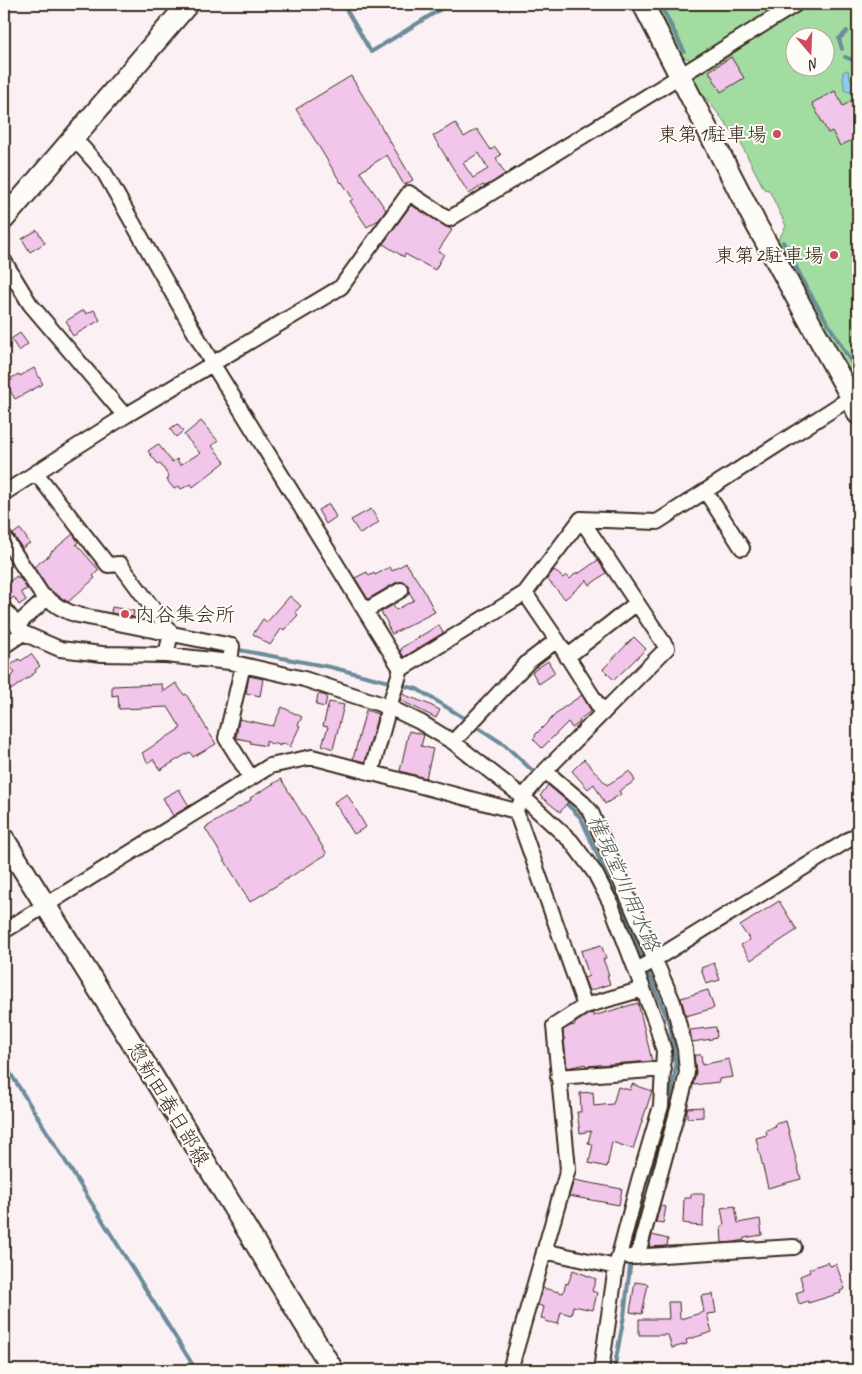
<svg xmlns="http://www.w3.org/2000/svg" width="862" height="1374" font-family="Caveat,'Klee One',sans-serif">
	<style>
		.green { fill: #a2dca1; stroke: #6e8360; fill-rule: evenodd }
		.water { fill: #8cceed; stroke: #6c8c9a }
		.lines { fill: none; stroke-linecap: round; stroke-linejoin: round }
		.stream { stroke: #6c8c9a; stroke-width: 4 }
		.building { fill: #f2c5eb; stroke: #3b2a1e; fill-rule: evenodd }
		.street-casing { stroke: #3b2a1e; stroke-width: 18 }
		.secondary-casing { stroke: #3b2a1e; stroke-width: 24 }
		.street { stroke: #fdfcf7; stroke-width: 14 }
		.secondary { stroke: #fdfcf7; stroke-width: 20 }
		.poi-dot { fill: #d1495b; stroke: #fdfcf7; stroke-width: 2 }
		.labels { text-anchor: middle; stroke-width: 4; stroke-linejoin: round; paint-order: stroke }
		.poi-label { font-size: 20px; fill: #3b2a1e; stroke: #fdfcf7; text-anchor: end }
		.street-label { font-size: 20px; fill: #3b2a1e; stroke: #fdfcf7 }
		.water-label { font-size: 21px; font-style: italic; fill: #535b5c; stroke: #fdfcf7 }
	</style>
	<rect width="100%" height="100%" fill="#fbf1f5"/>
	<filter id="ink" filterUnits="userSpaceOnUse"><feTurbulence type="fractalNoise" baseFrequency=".02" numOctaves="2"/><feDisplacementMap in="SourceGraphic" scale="10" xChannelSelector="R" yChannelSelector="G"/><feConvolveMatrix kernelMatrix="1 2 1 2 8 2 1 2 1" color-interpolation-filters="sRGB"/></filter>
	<g filter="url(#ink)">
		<path class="green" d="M656,4h202v370l-10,-5 -43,-72 -28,-55 9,-16 -17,-36 -5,-1 -25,-49 -45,-57 1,-7 -6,-17 -6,-2zM794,38h30v30h-30z"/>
		<path class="water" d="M848,70l2,9 8,1v9l-9,3 -5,-2c1,-6 -2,-11 -1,-18z"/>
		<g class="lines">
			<path class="stream" d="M343,4l28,48 78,-48
				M660,4l24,47
				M842,49l-3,-10 8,-8
				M845,57l13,5
				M783,242l25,48 45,75 5,2
				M234,649l96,18 87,22 52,32
				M474,725l31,20 32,30
				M564,801l17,17 52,118 37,89 6,42 -11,60 -22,63 -11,60
				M4,1063l192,307
				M614,1370l10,-54 7,-57"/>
		</g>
		<path class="building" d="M731,57l13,21 -23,14 -12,-21z
			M351,76l62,104 -9,5 -17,-30 -27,17 26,38 -6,9 -13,8 -17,-26 3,-2 -11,-17 -1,1 -45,-74z
			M835,91l8,15 15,-9v40l-18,9 -8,-15 -4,2 -16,-30z
			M455,123l9,14 13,-8 14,21 4,-3 6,8 -5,3 9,16 -17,11 -4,1 -1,-1 -14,9 -36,-58zM479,153l9,16 -15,9 -10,-15z
			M411,205l41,25 -14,21 6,3 -9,16 -30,-16 -1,3 -21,-13z
			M37,230l8,13 -15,9 -8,-13z
			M84,310l2,4 8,-4 6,10 -27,16 -5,-8 2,-1 -4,-6z
			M20,333l8,11 -9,7 -8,-12z
			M34,368l9,16 -28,15 -9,-16 6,-3 -1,-2 8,-4 1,2z
			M201,421l17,20 -6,5 13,16 -32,25 -2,-3 -10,5 -2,-3 -5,3 -7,-9 2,-3 -9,-14 -2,1 -10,-13 10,-7 14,18 5,-3 3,6 20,-12 -16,-18z
			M177,424l6,7 -7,6 -6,-8z
			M329,504l7,13 -10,7 -8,-14z
			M371,509l8,13 -19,12 -9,-14z
			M20,529l10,14 -8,5 -9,-14z
			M73,534l5,8 -2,2 23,26 -6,6 2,2 -27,24 -20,-13 -14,-22 17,-13 -1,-1z
			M598,560l8,13 -16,12 -3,-5 -22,19 -18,-20 7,-9 9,8 3,-3 4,4 7,-7 1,2z
			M406,563l17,26 12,23 -43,22 -5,-9 1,-1 -7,-12 12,-7 3,5 18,-10 -5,-8 -1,-7 -3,-3h-8l-29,17 -13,-21 12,-6 2,4 5,-3 1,2 15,-8 2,4z
			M17,576l2,3 1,-1 7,11 -6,3 5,8 -7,5 -5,-8 -4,3 -6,-9v-6z
			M290,596l11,10 -6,6 3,3 -14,15 -2,-2 -12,17 -17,-11 10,-15 4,3z
			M112,607l22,4 -1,6 -22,-4z
			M439,625l4,8 -39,24 -4,-6 2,-1 -1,-2z
			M634,637l12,12 -32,31 -11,-11z
			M31,654l9,12 -5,4 1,2 -32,23v-13l11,-9 -5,-7 9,-7 2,2z
			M548,661l7,12 -16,11 -7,-12z
			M249,676l14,3 -3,17 -14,-3z
			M176,683l8,12 2,-1 30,50 -23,13 -3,-5 -30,18 -7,-11 -5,4 -6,-10 39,-25 -13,-21 -49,2 -1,-14 -6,1v-10l50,-2 1,8z
			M318,694l9,2 -2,11 -9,-2z
			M402,694l26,10 12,6 -4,8 -36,-18z
			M582,695l9,16 -12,9 1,2 -8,6 -4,-6 -26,26 -9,-9 3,-3 -1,-1 25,-25z
			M329,702l15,3 -11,44 -11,-4 6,-18 -5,-1z
			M282,707l20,10 -4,8 2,1 -10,21 -6,-4 -1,2 -3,-1v2l-5,-3 -1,2 -8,-4v5l-16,-3 1,-2 -15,-3 3,-19 34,7z
			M366,710l12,4 -13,48 -12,-3z
			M409,731l15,4 -3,11 12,3 -7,29 -26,-7z
			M584,759l23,26 23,-14 5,10 -16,10 2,3 -16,10 -11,-20 -6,5 -16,-18z
			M281,779l46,75 -77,48 -45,-74 46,-28 -1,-2z
			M548,785l20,17 -8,10 -20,-16z
			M179,789l10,17 -16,10 -10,-18z
			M347,794l19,33 -12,7 -20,-32z
			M779,901l18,29 -46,30 -10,-15 9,-5 -10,-14z
			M601,945l5,13 -3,1 6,16h-2l3,9 -21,7 -5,-13 5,-2 -8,-25z
			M714,963l6,17 -14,4 -5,-16z
			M708,990l6,18 -28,8 -5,-18z
			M638,1003l14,58 -66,5 -1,-2 -18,4 -4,-38 7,-4 5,-1v-2l14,-9 4,-1v3z
			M716,1027l1,10 -5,1v1l-20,3 -2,-12z
			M694,1055h7l1,10 27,-6 4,18 -14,2v3l-26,3 3,-13z
			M632,1084l20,7 -19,58 -21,-7 -5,25 -18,-4 4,-19 -5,-1 3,-12 -11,2 -3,-21h4l-1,-19 13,-1 1,14 19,-2 5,-17 12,3z
			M703,1107v10l-16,1v-10z
			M786,1121l15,58 -33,9 -12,-50 11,-3 -1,-5 10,-3 -1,-3z
			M574,1180l48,9 -3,16 -50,-9z
			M691,1194h13l-1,32 -13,-1v-1l-7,-1 1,-25h7z
			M660,1206l6,1 -3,16 -7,-1z
			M735,1206l3,17 22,-4 2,16 -18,3v2l-9,2 -13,1 -1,-17 3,-1 -3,-17z
			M652,1235l16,4 -1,7 -18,1z
			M828,1262l2,4 6,-2 9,25 -5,2 1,2 -33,10v-2l-9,3 -3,-11 8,-3 -4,-14 10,-4 -1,-3z
			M573,1270l23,9 -4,12 5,2 -4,17 -20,-4 -2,9 -10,-3 -3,12 -13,-3 1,-2 -5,-1 3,-11 -6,-2 5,-17 20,5 3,-10 2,1z
			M635,1282l13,2 -6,30 -12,-2z
			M713,1294l3,19 -9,1 5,18 -26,8 1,4 -15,4 -4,-13h-29v-16h30l-1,-17h11l1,17 24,-7 -3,-16z"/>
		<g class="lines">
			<g class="street-casing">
				<path id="street" d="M74,138l30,34 108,191 189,306 -12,38 -18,66
					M4,261l26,43 95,112
					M36,473l72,92 12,-1 51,69 -5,22
					M706,492l36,56
					M4,493l121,-77 216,-129 68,-94 40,26 347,-215
					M4,537l38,58 17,12 10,5 9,3 154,31 -2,16
					M4,609l19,24 37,16 42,5 64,1 64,7 74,17 85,28 31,15 33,20 70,55 48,44 24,32 15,29 46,121 8,28 -3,55 -22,74 -23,87 -15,103
					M365,611l36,-21
					M17,625l30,-27
					M557,640l46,73
					M4,646l19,-13
					M567,657l70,-54
					M243,665l-17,73 25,40
					M401,669l124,-76
					M453,742l75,-80 29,-22 -32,-47 56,-74 76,3 201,-129
					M545,771l38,32 8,9 82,190 12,47 2,23 -4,19 -46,166
					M520,804l3,-7 22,-26 122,-123 -86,-129
					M4,931l266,-165 42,-9 204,54 69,195
					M636,971l222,-137
					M558,1077l106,-8
					M544,1251l72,16
					M630,1257l164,-10
					M510,1370l58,-201 -14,-143 31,-20 58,-17"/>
			</g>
			<g class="secondary-casing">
				<path id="secondary" d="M643,4l113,220 95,173 7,17
					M4,219l184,-215
					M4,839l135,215 194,316"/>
			</g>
			<use href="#street" class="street"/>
			<use href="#secondary" class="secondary"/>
		</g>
	</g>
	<g class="poi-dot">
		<circle cx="777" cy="134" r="5"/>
		<circle cx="834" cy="255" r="5"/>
		<circle cx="125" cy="614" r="5"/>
	</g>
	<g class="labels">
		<g class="poi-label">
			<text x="767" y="141">東第1駐車場</text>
			<text x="824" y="262">東第2駐車場</text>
			<text x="135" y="621" text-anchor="start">内谷集会所</text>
		</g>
		<g class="street-label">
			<text transform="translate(169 1104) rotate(59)" y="7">惣新田春日部線</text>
		</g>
		<g class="water-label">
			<text transform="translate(624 883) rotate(66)" y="7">権現堂川用水路</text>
		</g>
	</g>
	<rect width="862" height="1374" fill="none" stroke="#fdfcf7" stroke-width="20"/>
	<rect x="10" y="10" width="842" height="1354" fill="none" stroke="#3b2a1e" stroke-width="2" filter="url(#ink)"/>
	<g transform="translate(810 52) rotate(161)"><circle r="24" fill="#fdfcf7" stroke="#afa8a0"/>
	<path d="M0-4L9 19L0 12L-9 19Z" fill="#d1495b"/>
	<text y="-8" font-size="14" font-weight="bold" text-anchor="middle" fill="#3b2a1e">N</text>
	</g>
</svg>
